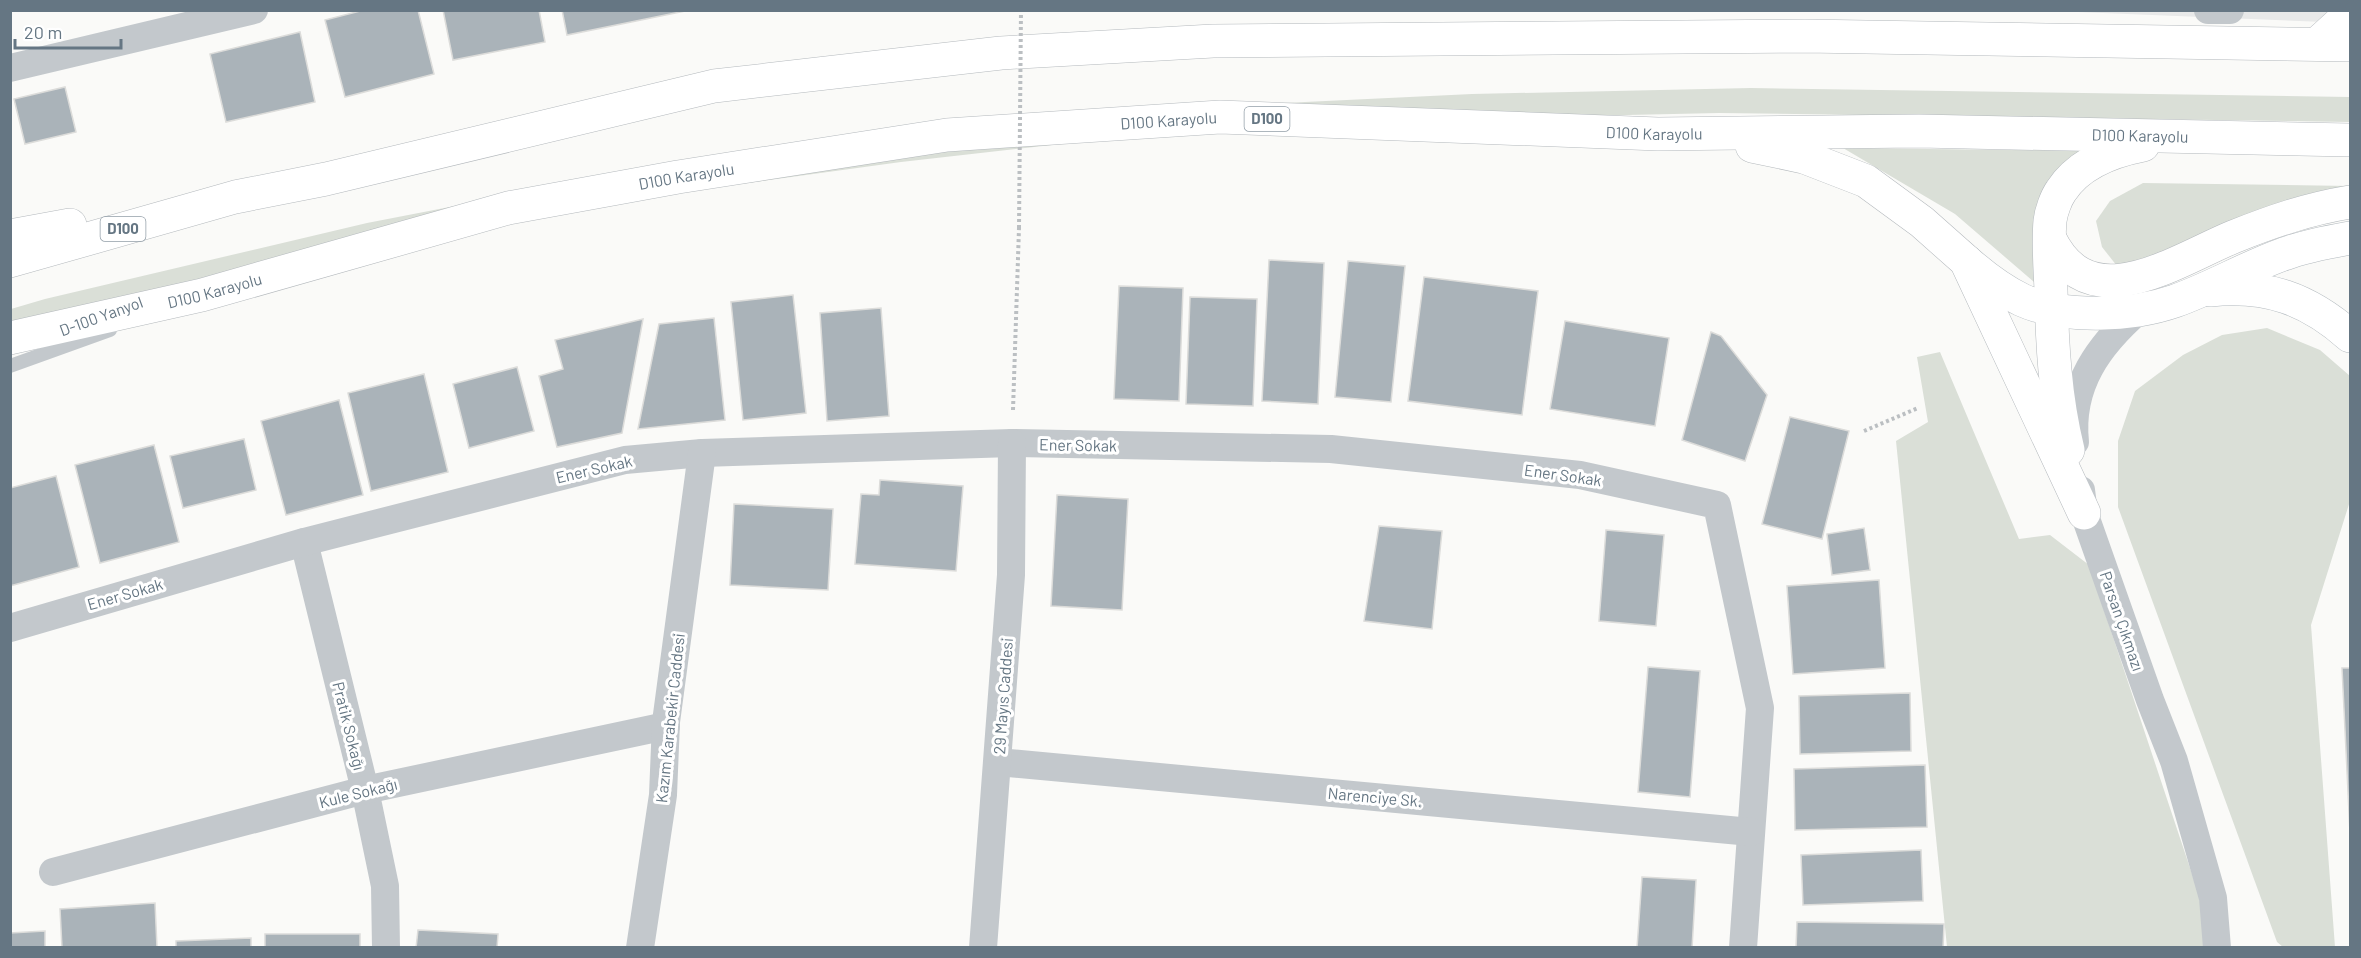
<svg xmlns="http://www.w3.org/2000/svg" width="2361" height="958" font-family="Barlow,sans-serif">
	<rect width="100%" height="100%" fill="#fafaf8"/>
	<polygon fill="#e8e9e9" points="2350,10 2350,23 2053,11"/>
	<g fill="#dadfd7">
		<polygon points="1751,88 2350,97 2350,122 1719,113 1436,119 1274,128 1070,143 901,162 703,189 479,227 11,334 11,309 45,299 367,223 465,204 1284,103 1472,94"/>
		<polygon points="1843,148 2110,151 2068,188 2055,300 1955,214"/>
		<polygon points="2143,183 2350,186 2350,197 2117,266 2102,247 2096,221 2110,201"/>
		<polygon points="2267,328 2320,350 2350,376 2350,501 2311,625 2335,947 2283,947 2277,942 2118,507 2118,441 2135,391 2183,355 2222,335"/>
		<polygon points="1940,352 2019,539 2050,535 2089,565 2199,895 2206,947 1947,947 1896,441 1928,422 1917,357"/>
	</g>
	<g fill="#aab3b9" stroke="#dcdcda" stroke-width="1.5">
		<polygon points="364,10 418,10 434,74 345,97 325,20"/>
		<polygon points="443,10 539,10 545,42 453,60"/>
		<polygon points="562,10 690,10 567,35"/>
		<polygon points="300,32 315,102 226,122 210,54"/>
		<polygon points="65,87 76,132 25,144 14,99"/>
		<polygon points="1269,260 1324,263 1318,404 1262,401"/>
		<polygon points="1348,261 1405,266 1391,402 1335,397"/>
		<polygon points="1424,277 1538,291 1522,415 1408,401"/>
		<polygon points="1119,286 1183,288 1179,401 1114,399"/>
		<polygon points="793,295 806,413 743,420 731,302"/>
		<polygon points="1190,297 1257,299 1253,406 1186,404"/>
		<polygon points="881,308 889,416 827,421 820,313"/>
		<polygon points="714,318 725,420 638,429 659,324"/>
		<polygon points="643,319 622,433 557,447 539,376 563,369 555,340"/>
		<polygon points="1565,321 1669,338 1655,426 1550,409"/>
		<polygon points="1711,332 1721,336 1767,395 1745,461 1682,440"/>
		<polygon points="517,367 534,431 469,448 453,384"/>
		<polygon points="424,374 448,472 371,491 348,393"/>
		<polygon points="339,400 363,495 286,515 261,421"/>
		<polygon points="1790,417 1849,431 1822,539 1762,524"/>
		<polygon points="244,439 256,490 183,508 170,456"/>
		<polygon points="154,445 179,542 100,563 75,465"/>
		<polygon points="56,476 79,567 10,586 10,488"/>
		<polygon points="880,480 963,486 956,571 855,564 861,494 879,495"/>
		<polygon points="1057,495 1128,499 1122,610 1051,606"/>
		<polygon points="734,504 833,509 828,590 730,585"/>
		<polygon points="1379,526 1442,531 1432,629 1364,621"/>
		<polygon points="1864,528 1870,570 1832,575 1827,534"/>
		<polygon points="1606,530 1664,535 1656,626 1599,621"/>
		<polygon points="1879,580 1885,668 1793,674 1787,586"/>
		<polygon points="1648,667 1700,671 1690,797 1638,792"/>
		<polygon points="2342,668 2350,668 2350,833"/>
		<polygon points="1910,693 1911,751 1800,754 1799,696"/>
		<polygon points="1925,765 1927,827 1795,830 1794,769"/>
		<polygon points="1921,850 1923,901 1803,905 1801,855"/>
		<polygon points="1642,877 1696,880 1692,948 1637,948"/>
		<polygon points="155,903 157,948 62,948 60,909"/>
		<polygon points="1797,922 1944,924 1943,948 1796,948"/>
		<polygon points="418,930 498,934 497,948 416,948"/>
		<polygon points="45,931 45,948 10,948 10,933"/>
		<rect x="265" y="934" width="95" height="14"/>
		<polygon points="251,938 251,948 176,948 176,941"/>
	</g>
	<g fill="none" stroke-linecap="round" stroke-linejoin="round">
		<g stroke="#b3babf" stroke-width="34">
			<g id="secondary">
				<path d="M1966,261C1983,276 2001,290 2022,300C2064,319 2132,316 2175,301C2212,288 2247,267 2284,254C2305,246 2328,242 2350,238"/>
				<path d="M2210,290C2267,284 2308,299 2350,336"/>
			</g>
		</g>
		<g stroke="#b4b9bd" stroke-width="34">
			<g id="highway">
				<polyline points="2317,44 2350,14"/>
				<polyline points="1752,146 1804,157 1866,181 1922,222 1966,261 2084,513"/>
				<polyline points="10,236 70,225"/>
				<path d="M2050,239C2090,321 2175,261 2233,237C2273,221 2308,209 2350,202"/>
				<polyline points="10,261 235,197 326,179 714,86 1001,53 1213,41 1805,36 2350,45"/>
				<path id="s1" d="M10,338L202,295L508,208L678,177L947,135L1220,117L1658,134L1919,131L2350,140"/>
				<path d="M2068,450C2055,398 2052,343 2051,290C2050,267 2048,243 2050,221C2051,212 2056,198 2061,191C2079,163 2112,151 2143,145"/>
			</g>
		</g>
		<g stroke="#bbbfc2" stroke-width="4" stroke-dasharray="3 3" stroke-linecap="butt">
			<polyline points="1013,410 1019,228"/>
			<polyline points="1864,431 1918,408"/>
		</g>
		<polyline stroke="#c3c8cc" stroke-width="14" points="10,366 110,330"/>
		<g stroke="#c3c8cc" stroke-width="28">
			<polyline points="2208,10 2230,10"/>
			<polyline points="10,68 254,10"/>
			<path d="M2075,442C2069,385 2099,345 2139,310"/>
			<polyline points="2081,490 2084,513 2150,700 2174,761 2213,898 2217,948"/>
			<polyline points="304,542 365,790 385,886 386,948"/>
			<polyline points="10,628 304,542 625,460 702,453 1012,443 1331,449 1580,475 1717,505 1760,708 1743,948"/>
			<polyline points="998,762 1751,832"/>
			<polyline points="53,872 365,790 666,726"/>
			<polyline points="640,948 663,795 666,722 702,453"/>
			<polyline points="983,948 1011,575 1012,443"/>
		</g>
		<use href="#secondary" stroke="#fff" stroke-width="33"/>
		<use href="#highway" stroke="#fff" stroke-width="33"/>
		<polyline stroke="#bbbfc2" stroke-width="4" stroke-dasharray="3 3" stroke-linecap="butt" points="1019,228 1021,10"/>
	</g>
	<g text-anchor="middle" stroke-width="6" stroke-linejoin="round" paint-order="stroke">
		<g fill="#fff" stroke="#939fa8" stroke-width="1.5">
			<rect x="1244.5" y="107" width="45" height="24" rx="4.5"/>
			<rect x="100.5" y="217" width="45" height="24" rx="4.5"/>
		</g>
		<g font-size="15" font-weight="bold" fill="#657683">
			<text x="1267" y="124">D100</text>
			<text x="123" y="234">D100</text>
		</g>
		<g font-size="16" fill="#657683" stroke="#fff">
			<text dy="6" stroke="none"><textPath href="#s1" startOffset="1182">D100 Karayolu</textPath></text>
			<text dy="6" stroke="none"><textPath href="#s1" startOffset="1668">D100 Karayolu</textPath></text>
			<text dy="6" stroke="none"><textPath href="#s1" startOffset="2154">D100 Karayolu</textPath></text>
			<text dy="6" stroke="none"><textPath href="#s1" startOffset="696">D100 Karayolu</textPath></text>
			<text dy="6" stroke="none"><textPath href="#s1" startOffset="210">D100 Karayolu</textPath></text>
			<text transform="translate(101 316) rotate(-20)" y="6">D-100 Yanyol</text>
			<text transform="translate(1078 445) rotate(1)" y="6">Ener Sokak</text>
			<text transform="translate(594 469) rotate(-13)" y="6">Ener Sokak</text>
			<text transform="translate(1563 475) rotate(8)" y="6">Ener Sokak</text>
			<text transform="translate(125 594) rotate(-16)" y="6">Ener Sokak</text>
			<text transform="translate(2122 621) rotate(71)" y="6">Parsan Çıkmazı</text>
			<text transform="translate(1003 696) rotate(-86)" y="6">29 Mayıs Caddesi</text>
			<text transform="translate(670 718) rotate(-84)" y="6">Kazım Karabekir Caddesi</text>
			<text transform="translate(349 726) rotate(76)" y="6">Pratik Sokağı</text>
			<text transform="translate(358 793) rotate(-14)" y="6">Kule Sokağı</text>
			<text transform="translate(1375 797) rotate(5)" y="6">Narenciye Sk.</text>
		</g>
	</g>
	<rect width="2361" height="958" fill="none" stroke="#657683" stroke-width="24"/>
	<path d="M15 39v9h106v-9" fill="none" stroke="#657683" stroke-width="3"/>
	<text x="24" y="39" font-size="18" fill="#657683" stroke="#ffffff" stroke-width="4.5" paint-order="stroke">20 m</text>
</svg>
